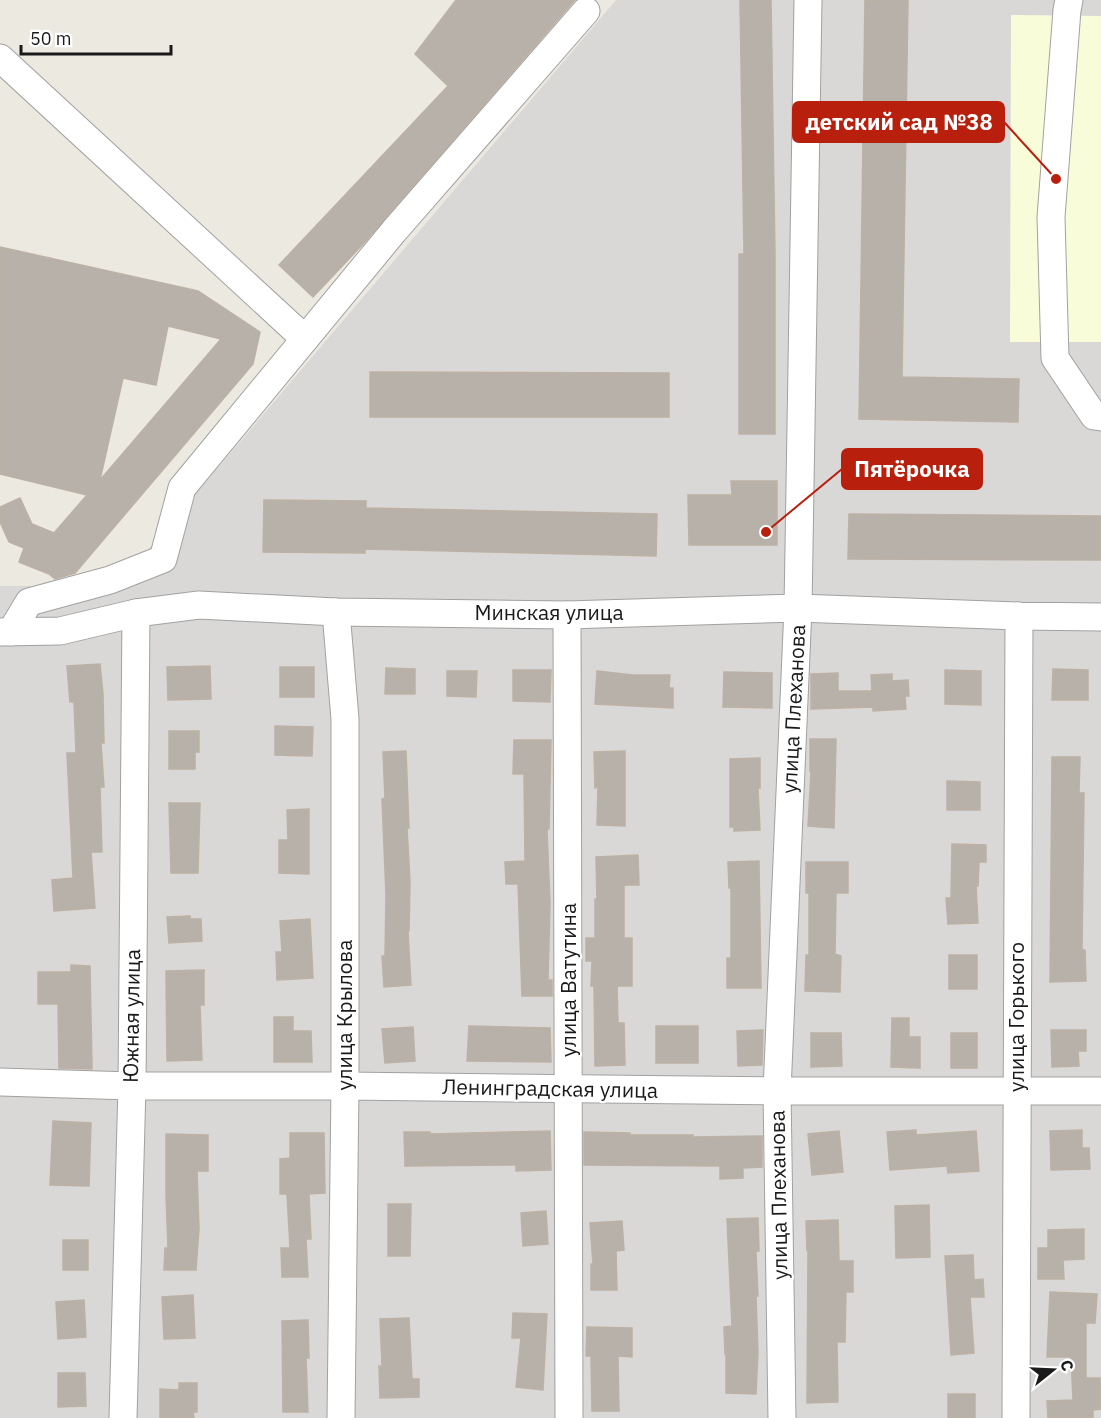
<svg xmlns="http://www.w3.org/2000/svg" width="1101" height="1418" font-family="'IBM Plex Sans',sans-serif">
	<rect width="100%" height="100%" fill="#ece9e0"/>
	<polygon fill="#d9d8d7" points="616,0 1101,0 1101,1418 0,1418 0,586 64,586 113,591"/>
	<polygon fill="#f9fcd9" points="1011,15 1101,16 1101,342 1010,342"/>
	<g fill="#b8b1aa" stroke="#bcb1a4" stroke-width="1.5" fill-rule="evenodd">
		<polygon points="456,0 575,0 364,243 313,297 279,265 448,86 415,54"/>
		<polygon points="740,0 771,0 775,255 775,434 739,434 739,254 744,254"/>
		<polygon points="865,0 908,0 902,377 1019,379 1018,422 859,419"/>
		<path d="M0,247L198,291L260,332L253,364L75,573L55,579L49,574L19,562L24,548L9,542L0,522V507L20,498L32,524L54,533L87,495L0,474ZM168,326L221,339L100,480L123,378L156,385Z"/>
		<polygon points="370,372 669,373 669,417 370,417"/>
		<polygon points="731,481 777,481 777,545 689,545 688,495 732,495"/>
		<polygon points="264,500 366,501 366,508 657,514 656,556 365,549 365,553 263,552"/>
		<polygon points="849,514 1101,516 1101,560 848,559"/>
		<polygon points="100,664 103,694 104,743 101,743 104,787 100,787 102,852 91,852 95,908 54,911 52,880 73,878 67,753 76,753 74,702 70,702 67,666"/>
		<polygon points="210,666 211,699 168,700 167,667"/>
		<rect x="280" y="667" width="34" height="30"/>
		<polygon points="386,668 415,669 415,694 385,694"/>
		<polygon points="1053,669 1088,670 1088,700 1052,700"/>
		<polygon points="513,670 551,670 550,702 513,701"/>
		<polygon points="945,670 981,671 981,705 945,704"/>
		<polygon points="447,671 477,671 476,697 447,696"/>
		<polygon points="597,671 633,675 670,675 669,688 673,688 673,708 595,704"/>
		<polygon points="724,672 772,673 772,708 723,707"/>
		<polygon points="838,673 838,691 872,691 871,675 892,674 892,681 908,680 909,696 905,696 906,709 873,711 873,707 811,709 811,674"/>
		<polygon points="275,726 313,727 312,756 275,755"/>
		<polygon points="169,731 199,731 199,752 195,752 195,769 169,769"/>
		<polygon points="810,739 836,739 834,828 808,826 811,771 810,771"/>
		<polygon points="514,740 551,740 549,829 547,829 550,904 548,980 552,980 552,996 522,996 518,884 506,884 505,862 525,861 524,774 513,774"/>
		<polygon points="406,751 409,828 407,828 410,881 409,931 408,931 411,985 384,987 382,956 385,956 386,895 382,799 385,798 383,752"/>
		<polygon points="625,751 625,826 597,825 598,787 595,788 594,752"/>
		<polygon points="1052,757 1080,757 1079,793 1084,793 1082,950 1085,950 1086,981 1050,982"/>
		<polygon points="760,758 760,788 758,788 760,830 734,831 734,827 730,827 730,759"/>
		<polygon points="947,781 980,782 980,810 947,810"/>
		<polygon points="169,803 200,803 198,873 171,873"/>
		<polygon points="309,809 309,874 279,873 279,840 288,840 287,810"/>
		<polygon points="952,844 986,845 986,862 979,862 978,886 976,886 978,923 948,924 946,898 951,898"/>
		<polygon points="638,855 639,885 624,885 624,938 632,938 632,986 617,986 618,1023 624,1023 625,1065 595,1066 594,986 591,986 592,961 586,961 586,938 595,938 595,899 597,899 596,857"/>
		<polygon points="759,861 761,988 727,988 727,958 731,958 731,888 729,888 728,862"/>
		<polygon points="806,862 848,862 848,893 836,893 835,954 841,956 840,992 805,991 806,955 809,955 809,893 806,893"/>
		<polygon points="190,916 190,919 201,919 202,941 169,943 167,917"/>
		<polygon points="310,919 313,978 277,980 276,952 282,952 280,921"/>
		<rect x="949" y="955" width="28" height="34"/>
		<polygon points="71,965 90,966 92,1069 59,1068 58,1004 38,1004 38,972 71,972"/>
		<polygon points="204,970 204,1005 200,1005 202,1060 167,1061 166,971"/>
		<polygon points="274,1017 293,1017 293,1031 311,1031 312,1062 274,1062"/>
		<polygon points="892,1018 909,1018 909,1037 920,1037 920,1068 891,1067"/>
		<polygon points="469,1026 550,1028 551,1062 467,1061"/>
		<rect x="656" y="1026" width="42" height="37"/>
		<polygon points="413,1027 415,1061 385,1063 382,1029"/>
		<polygon points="763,1030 762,1065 738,1066 737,1031"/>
		<polygon points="1051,1030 1086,1030 1086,1051 1078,1051 1079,1066 1052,1067"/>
		<polygon points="811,1033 841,1033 842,1066 811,1067"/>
		<rect x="951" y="1033" width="26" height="35"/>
		<polygon points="53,1121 91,1123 89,1186 50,1185"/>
		<polygon points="916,1130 916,1135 976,1131 979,1171 948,1173 947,1166 890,1170 887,1132"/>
		<polygon points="1082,1130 1082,1148 1089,1148 1090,1169 1051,1170 1050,1131"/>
		<polygon points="550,1131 551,1170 516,1171 516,1165 405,1166 404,1132 430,1132 430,1134"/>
		<polygon points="839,1131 843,1172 812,1175 808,1134"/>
		<polygon points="584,1132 630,1133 630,1135 693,1135 693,1137 762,1136 762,1167 743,1168 743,1178 720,1179 720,1166 584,1165"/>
		<polygon points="290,1133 324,1133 325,1193 309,1194 311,1239 306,1239 308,1277 282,1277 281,1248 290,1248 287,1194 280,1194 280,1159 290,1158"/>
		<polygon points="166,1134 208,1135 208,1171 197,1171 199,1229 196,1270 164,1270 165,1248 168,1248 166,1195"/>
		<polygon points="388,1204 411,1204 410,1256 388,1256"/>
		<polygon points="929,1205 930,1257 896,1258 895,1206"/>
		<polygon points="546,1211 548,1244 523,1246 521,1213"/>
		<polygon points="758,1218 759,1251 756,1251 758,1296 756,1296 758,1353 756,1394 726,1393 726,1354 725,1354 724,1327 732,1326 727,1219"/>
		<polygon points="838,1220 839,1261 853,1261 853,1292 846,1292 845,1342 837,1342 838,1402 807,1403 808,1249 807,1250 806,1221"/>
		<polygon points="622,1221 624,1250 616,1251 617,1290 591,1290 591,1264 593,1264 590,1223"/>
		<polygon points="1084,1229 1084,1259 1063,1260 1064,1279 1038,1279 1038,1248 1048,1248 1048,1230"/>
		<rect x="63" y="1240" width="25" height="30"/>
		<polygon points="973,1255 974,1280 983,1279 984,1297 970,1297 974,1353 951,1355 945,1256"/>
		<polygon points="1050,1292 1097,1294 1095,1323 1086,1323 1086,1378 1100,1378 1101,1409 1093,1410 1093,1418 1048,1418 1047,1401 1073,1400 1071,1357 1047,1357"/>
		<polygon points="193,1295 195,1338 164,1339 162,1297"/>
		<polygon points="84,1300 86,1337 58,1339 56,1302"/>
		<polygon points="513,1313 547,1314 543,1390 516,1387 521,1338 512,1338"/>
		<polygon points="409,1318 412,1379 419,1379 419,1397 380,1398 379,1366 382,1366 380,1319"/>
		<polygon points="308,1320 309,1358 306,1358 308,1412 283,1412 282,1321"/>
		<polygon points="587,1327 632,1328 632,1357 618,1356 619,1411 592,1411 591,1356 586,1356"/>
		<polygon points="58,1373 85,1373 86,1406 58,1407"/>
		<polygon points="179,1383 197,1383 197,1412 193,1412 194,1418 160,1418 160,1389 179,1390"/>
		<rect x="948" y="1394" width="27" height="24"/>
	</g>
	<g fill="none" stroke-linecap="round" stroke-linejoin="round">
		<g stroke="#a1a1a1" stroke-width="29">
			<g id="minor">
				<polyline points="1069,0 1067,10 1051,217 1055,358 1094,416 1101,417"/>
				<polyline points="0,58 305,339"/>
				<polyline points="336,612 345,719 345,1086 341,1418"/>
				<polyline points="567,615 569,1418"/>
				<polyline points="0,632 60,631 136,613 199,605 336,612 567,615 798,608 1019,616 1101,617"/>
				<polyline points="11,632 29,602 110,580 163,559 182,488 394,231 586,11"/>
				<polyline points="0,1082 132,1086 345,1086 777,1091 1101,1091"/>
				<polyline points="123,1418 132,1086 136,613"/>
				<polyline points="782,1418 777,1091 798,608 808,0"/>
				<polyline points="1016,1418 1019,616"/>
			</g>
		</g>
		<use href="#minor" stroke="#fff" stroke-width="27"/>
	</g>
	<g text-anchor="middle" stroke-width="4.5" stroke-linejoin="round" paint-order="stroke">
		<g font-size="21" fill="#1a1a1a" stroke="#fff">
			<text x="549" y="620">Минская улица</text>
			<text transform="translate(794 709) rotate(-87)" y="7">улица Плеханова</text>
			<text transform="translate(569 980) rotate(-90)" y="7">улица Ватутина</text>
			<text transform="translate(345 1015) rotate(-90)" y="7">улица Крылова</text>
			<text transform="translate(132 1016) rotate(-89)" y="7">Южная улица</text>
			<text transform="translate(1017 1017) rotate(-90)" y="7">улица Горького</text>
			<text transform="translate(550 1089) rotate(1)" y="7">Ленинградская улица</text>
			<text transform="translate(779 1195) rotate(-91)" y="7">улица Плеханова</text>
		</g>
	</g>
	<path fill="none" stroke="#b81f0d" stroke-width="2" d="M1056 179L1004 122M766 532L842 469"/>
	<g fill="#b81f0d" stroke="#fff" stroke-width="2">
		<circle cx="1056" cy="179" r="6"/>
		<circle cx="766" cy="532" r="6"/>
	</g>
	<g fill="#b81f0d" stroke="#b81f0d" stroke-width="2">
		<rect x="793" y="102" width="211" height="40" rx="6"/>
		<rect x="842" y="449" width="140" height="40" rx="6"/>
	</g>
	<g font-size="22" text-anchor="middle" font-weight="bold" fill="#fff">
		<text x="899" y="130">детский сад №38</text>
		<text x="912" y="477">Пятёрочка</text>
	</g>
	<g transform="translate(1053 1370) rotate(72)" stroke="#ffffff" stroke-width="4.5" paint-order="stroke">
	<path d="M0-4.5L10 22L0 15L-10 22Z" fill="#1a1a1a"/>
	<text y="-9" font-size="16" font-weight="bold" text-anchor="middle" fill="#1a1a1a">С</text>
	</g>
	<path d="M21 45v9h150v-9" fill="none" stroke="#1a1a1a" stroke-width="3"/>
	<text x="30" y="45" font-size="18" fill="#1a1a1a" stroke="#ffffff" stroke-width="4.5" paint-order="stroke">50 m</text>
</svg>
